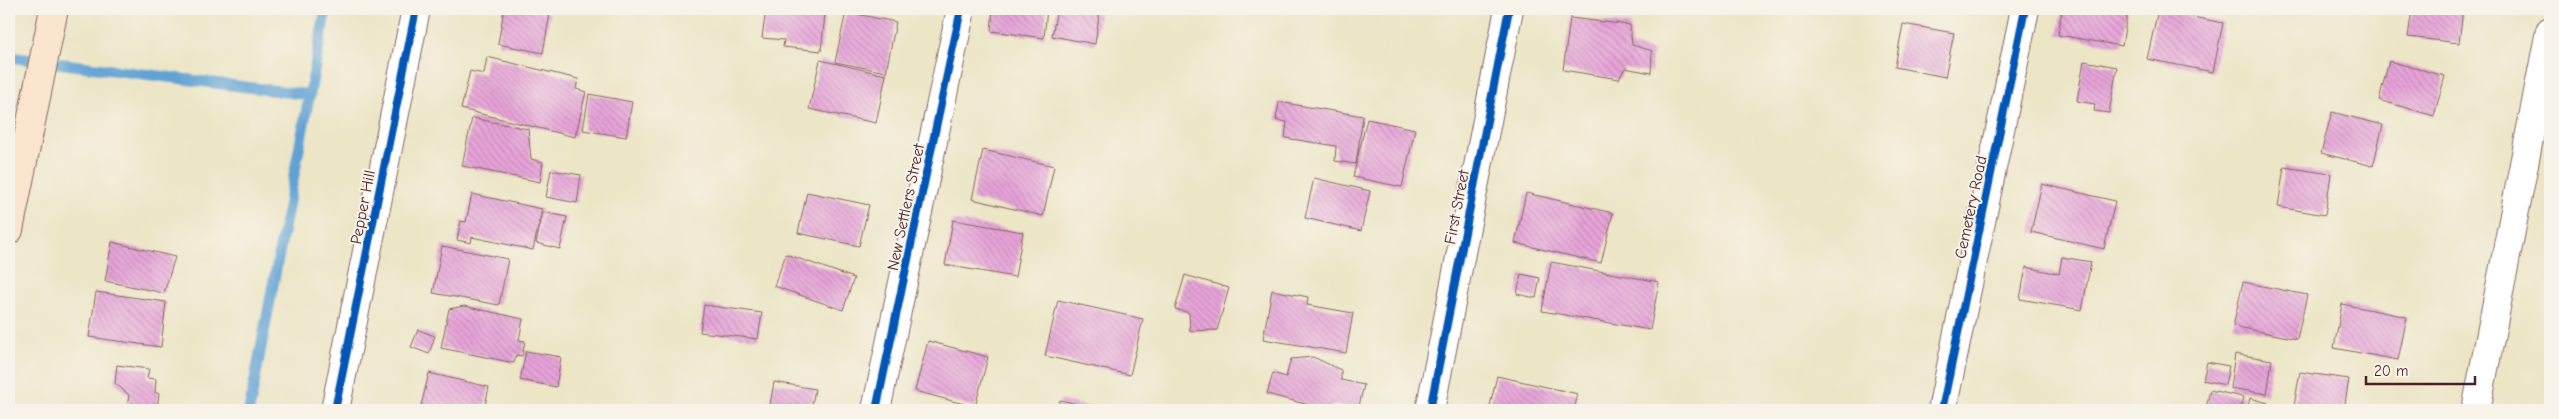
<svg xmlns="http://www.w3.org/2000/svg" width="2559" height="419" font-family="'Comic Neue',sans-serif">
	<defs>
		<pattern id="building-back-hatch" width="6" height="6" patternUnits="userSpaceOnUse" patternTransform="scale(1.25)"><rect width="6" height="6" fill="#e7a4d9"/><path d="M-1 5l2 2M0 0l6 6M5-1l2 2" fill="none" stroke="#bd85b0"/></pattern>
	</defs>
	<rect width="100%" height="100%" fill="#f7f3e8"/>
	<filter id="ink" filterUnits="userSpaceOnUse"><feTurbulence type="fractalNoise" baseFrequency=".02" numOctaves="2"/><feDisplacementMap in="SourceGraphic" scale="10" xChannelSelector="R" yChannelSelector="G"/><feConvolveMatrix kernelMatrix="1 2 1 2 8 2 1 2 1" color-interpolation-filters="sRGB"/></filter>
	<filter id="wash" filterUnits="userSpaceOnUse"><feTurbulence type="fractalNoise" baseFrequency=".0096" numOctaves="4" result="noise"/><feDisplacementMap in="SourceGraphic" scale="20" xChannelSelector="R" yChannelSelector="G"/><feGaussianBlur stdDeviation="1.12" result="paint"/><feColorMatrix in="noise" values="0 0 0 0 0 0 0 0 0 0 0 0 0 0 0 0 0 1.4 0 .05"/><feComposite in="paint" operator="in"/></filter>
	<g filter="url(#wash)">
		<rect width="100%" height="100%" fill="#ece5c6"/>
		<g fill="none" stroke-linecap="round" stroke-linejoin="round">
			<g stroke="#60a2d4" stroke-width="11">
				<polyline points="9,57 310,95"/>
				<polyline points="249,410 326,9"/>
			</g>
		</g>
		<g id="blocks">
			<g fill="url(#building-back-hatch)">
				<polygon points="504,9 525,9 550,13 543,53 498,44"/>
				<polygon points="766,9 825,14 821,51 783,47 784,40 762,38"/>
				<polygon points="993,9 1047,9 1044,38 991,31"/>
				<polygon points="1057,9 1100,9 1095,44 1052,36"/>
				<polygon points="1945,9 1974,9 1973,14"/>
				<polygon points="2062,9 2128,9 2122,46 2058,35"/>
				<polygon points="2412,9 2463,9 2459,43 2408,37"/>
				<polygon points="2158,10 2223,23 2213,72 2147,59"/>
				<polygon points="846,12 896,22 886,72 835,62"/>
				<polygon points="1570,18 1630,25 1632,45 1652,51 1651,73 1625,68 1619,79 1563,70"/>
				<polygon points="1903,24 1954,33 1945,77 1895,67"/>
				<polygon points="487,57 578,79 576,89 586,92 575,137 461,109 470,71 484,74"/>
				<polygon points="820,60 886,75 876,123 809,109"/>
				<polygon points="2084,61 2117,67 2109,113 2094,111 2095,104 2077,101"/>
				<polygon points="2389,61 2445,76 2434,116 2379,100"/>
				<polygon points="589,94 632,102 626,137 583,130"/>
				<polygon points="1279,102 1363,116 1356,164 1335,161 1336,146 1285,138 1287,122 1276,120"/>
				<polygon points="2332,112 2383,125 2373,166 2321,153"/>
				<polygon points="472,118 528,129 531,159 543,162 540,182 462,166"/>
				<polygon points="1367,119 1415,129 1402,187 1353,177"/>
				<polygon points="983,150 1054,166 1043,216 972,199"/>
				<polygon points="2284,167 2331,174 2325,215 2278,207"/>
				<polygon points="551,170 581,175 577,203 546,197"/>
				<polygon points="1314,178 1370,191 1361,231 1305,218"/>
				<polygon points="2042,184 2115,201 2104,249 2031,232"/>
				<polygon points="807,192 869,205 859,246 798,233"/>
				<polygon points="1526,193 1613,213 1601,263 1515,243"/>
				<polygon points="472,194 542,209 533,250 472,237 471,243 457,240 461,221 466,222"/>
				<polygon points="543,212 567,217 560,249 536,243"/>
				<polygon points="953,220 1023,232 1015,277 945,265"/>
				<polygon points="112,242 175,257 164,293 105,281"/>
				<polygon points="442,246 508,259 499,305 433,293"/>
				<polygon points="786,254 854,278 843,310 774,286"/>
				<polygon points="2062,257 2091,262 2082,310 2020,299 2026,267 2059,274"/>
				<polygon points="1551,262 1659,282 1650,330 1542,311"/>
				<polygon points="1521,274 1540,278 1536,298 1517,294"/>
				<polygon points="1185,275 1229,288 1217,330 1190,331 1189,313 1175,309"/>
				<polygon points="2243,282 2307,295 2297,339 2233,326"/>
				<polygon points="1272,290 1308,297 1307,305 1353,313 1346,353 1263,339"/>
				<polygon points="96,292 166,302 161,347 89,337"/>
				<polygon points="1058,300 1143,319 1130,375 1045,356"/>
				<polygon points="2342,304 2407,317 2398,360 2334,348"/>
				<polygon points="704,305 762,313 758,339 700,332"/>
				<polygon points="464,306 523,319 519,340 525,341 522,356 516,355 514,363 441,348 449,309"/>
				<polygon points="418,330 435,336 429,354 411,347"/>
				<polygon points="928,341 988,357 975,407 915,391"/>
				<polygon points="526,351 561,357 556,387 520,380"/>
				<polygon points="2235,354 2272,360 2267,394 2230,388"/>
				<polygon points="1313,357 1341,370 1341,380 1364,385 1358,410 1334,405 1328,410 1267,394 1273,373 1286,377 1291,359"/>
				<polygon points="2207,362 2229,366 2225,385 2203,380"/>
				<polygon points="117,365 149,369 147,378 156,379 155,393 159,393 157,410 127,407 129,395 115,383"/>
				<polygon points="2300,372 2349,379 2344,410 2324,410 2294,406"/>
				<polygon points="429,373 489,387 484,410 420,410"/>
				<polygon points="1497,376 1578,394 1574,410 1489,410"/>
				<polygon points="774,382 815,389 811,410 769,410"/>
				<polygon points="2210,390 2243,397 2240,410 2206,408"/>
				<polygon points="2250,398 2268,403 2266,410 2247,410"/>
				<polygon points="1060,400 1095,408 1095,410 1057,410"/>
			</g>
		</g>
	</g>
	<g filter="url(#ink)">
		<use href="#blocks" fill-opacity="0" stroke="#836461" stroke-width="1"/>
		<g fill="none" stroke-linecap="round" stroke-linejoin="round">
			<g stroke="#836461" stroke-width="30">
				<g id="street">
					<polyline points="335,410 416,9"/>
					<polyline points="876,410 961,9"/>
					<polyline points="1430,410 1509,9"/>
					<polyline points="1942,410 2025,9"/>
					<polyline points="2476,410 2550,31"/>
				</g>
			</g>
			<g stroke="#836461" stroke-width="30">
				<polyline id="secondary" points="9,230 54,9"/>
			</g>
			<use href="#street" stroke="#fff" stroke-width="28"/>
			<use href="#secondary" stroke="#fbe5cf" stroke-width="28"/>
			<g stroke="#f7f3e8" stroke-width="11">
				<g id="cycleway">
					<polyline points="335,410 416,9"/>
					<polyline points="876,410 961,9"/>
					<polyline points="1430,410 1509,9"/>
					<polyline points="1942,410 2025,9"/>
				</g>
			</g>
			<use href="#cycleway" stroke="#0057b8" stroke-width="8"/>
		</g>
	</g>
	<g text-anchor="middle" stroke-width="4" stroke-linejoin="round" paint-order="stroke">
		<g font-size="16" fill="#4a1f2b" stroke="#f7f3e8">
			<text transform="translate(362 207) rotate(-79)" y="6">Pepper Hill</text>
			<text transform="translate(905 207) rotate(-78)" y="6">New Settlers Street</text>
			<text transform="translate(1456 207) rotate(-79)" y="6">First Street</text>
			<text transform="translate(1970 207) rotate(-78)" y="6">Cemetery Road</text>
		</g>
	</g>
	<rect width="2559" height="419" fill="none" stroke="#f7f3e8" stroke-width="30"/>
	<path d="M2366 376v8h109v-8" fill="none" stroke="#4a1f2b" stroke-width="2.5"/>
	<text x="2374" y="376" font-size="15" fill="#4a1f2b" stroke="#f7f3e8" stroke-width="4" paint-order="stroke">20 m</text>
</svg>
